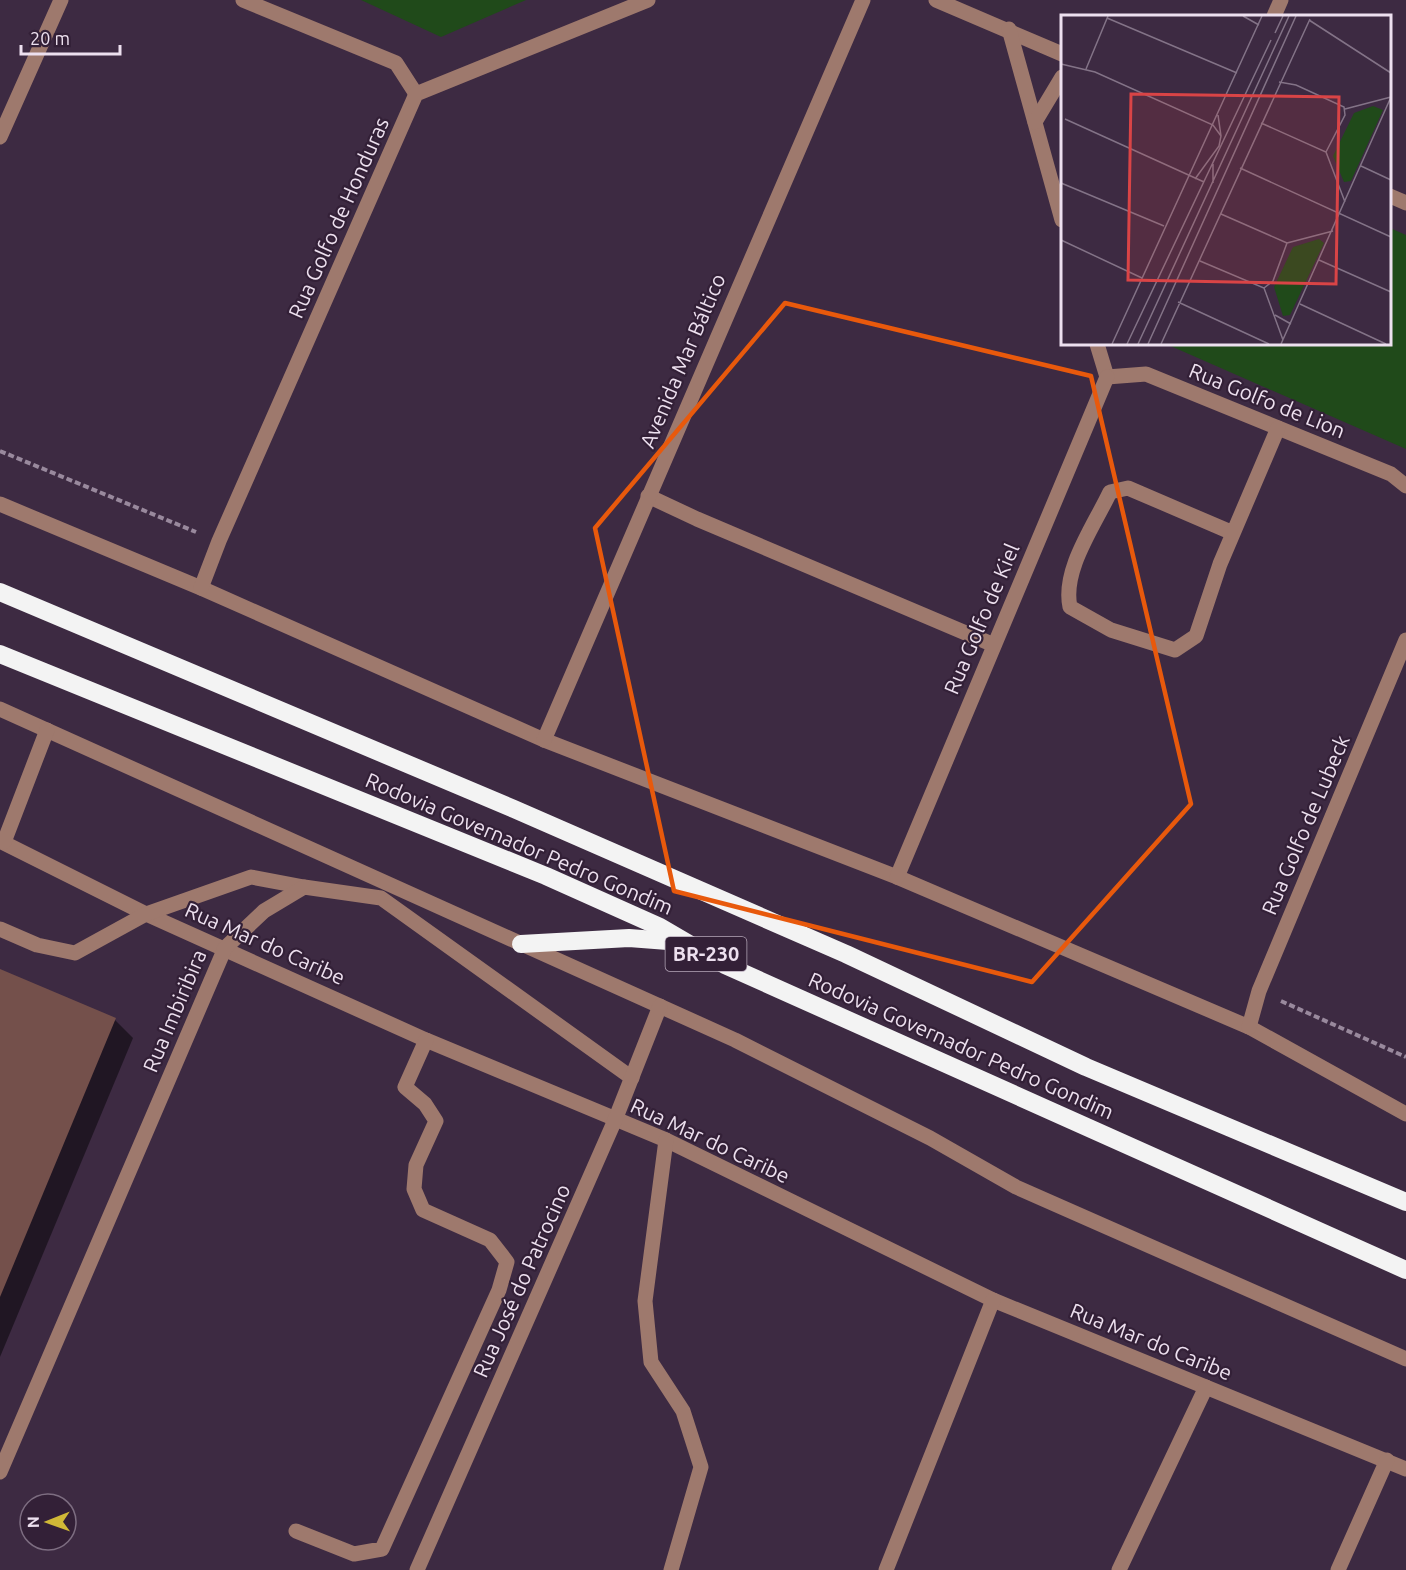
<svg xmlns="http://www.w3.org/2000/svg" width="1406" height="1570" font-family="Ubuntu,sans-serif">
	<rect width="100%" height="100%" fill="#3d2a42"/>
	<g fill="#204a1a">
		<polygon points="361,0 526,0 441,37"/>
		<polygon points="1390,228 1406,235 1406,449 1166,344 1390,344"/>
	</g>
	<polygon fill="#0007" points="0,971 115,1020 133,1038 0,1357"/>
	<polygon fill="#74504b" points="0,969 116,1018 0,1297"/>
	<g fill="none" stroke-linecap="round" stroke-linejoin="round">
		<g stroke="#99899d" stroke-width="4" stroke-dasharray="6 3" stroke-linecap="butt">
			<polyline points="0,451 196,532"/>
			<polyline points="1281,1001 1406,1057"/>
		</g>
		<g stroke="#9e796d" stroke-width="15">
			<polyline points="243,0 396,63 416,94"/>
			<polyline points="936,0 1062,54"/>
			<polyline points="1274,16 1281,0"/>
			<polyline points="1009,29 1062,220"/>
			<polyline points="1035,122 1062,77"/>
			<polyline points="0,137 61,0"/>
			<polyline points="1390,196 1406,203"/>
			<polyline points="1097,344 1107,377"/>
			<polyline points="1107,377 1146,374 1391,474 1406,486"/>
			<polyline points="648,496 697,519 994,645"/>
			<polyline points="0,504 201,588 544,740 897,877 1249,1027 1406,1114"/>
			<path d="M1233,533L1128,488L1110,492C1094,526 1062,570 1070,607L1111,630L1175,650L1196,636L1220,564L1278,428"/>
			<polyline points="201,588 219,541 416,94 648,0"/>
			<polyline points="0,709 735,1040 930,1138 1016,1187 1406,1359"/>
			<polyline points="544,740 863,0"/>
			<polyline points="0,841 146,914 426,1040 666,1140 993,1300 1406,1469"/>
			<polyline points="4,842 47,730"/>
			<polyline points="897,877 1107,377"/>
			<polyline points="0,929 37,945 75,953 146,914 251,877 304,887"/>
			<polyline points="1249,1027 1259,991 1406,640"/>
			<polyline points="666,1140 645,1301 651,1362 683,1411 701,1467 671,1570"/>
			<polyline points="0,1472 225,948 264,911 304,887 381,898 632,1078"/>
			<polyline points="296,1531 354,1554 382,1549 499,1290 507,1262 490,1240 423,1210 414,1189 416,1165 436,1121 425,1104 405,1087 426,1040"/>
			<polyline points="417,1570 615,1120 660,1006"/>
			<polyline points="886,1570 993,1300"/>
			<polyline points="1119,1570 1206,1387"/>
			<polyline points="1338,1570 1387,1460"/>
		</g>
		<g stroke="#f3f3f3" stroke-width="18">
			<polyline points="0,592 514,809 846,954 1086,1067 1406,1202"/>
			<polyline points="0,654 546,876 660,927 725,965 1406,1270"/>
			<polyline points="521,944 629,938 681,942"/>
		</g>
	</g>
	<path fill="none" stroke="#e8590c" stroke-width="4.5" stroke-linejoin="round" d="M785,303L1091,376L1191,804L1032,982L674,891L595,528Z"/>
	<g text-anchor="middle" stroke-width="4.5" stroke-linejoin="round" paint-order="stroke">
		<rect fill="#332037" stroke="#b5a6b8" stroke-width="1.5" x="665.5" y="937" width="81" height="34" rx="4.5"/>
		<g font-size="20" font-weight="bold" fill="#ede0ef">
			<text x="706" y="961">BR-230</text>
		</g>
		<g font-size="21" fill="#ede0ef" stroke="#332037">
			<text transform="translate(339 218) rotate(-66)" y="7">Rua Golfo de Honduras</text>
			<text transform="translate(683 361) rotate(-67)" y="7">Avenida Mar Báltico</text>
			<text transform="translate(1267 401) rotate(22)" y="7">Rua Golfo de Lion</text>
			<text transform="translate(982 619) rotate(-67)" y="7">Rua Golfo de Kiel</text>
			<text transform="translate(1306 825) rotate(-67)" y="7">Rua Golfo de Lubeck</text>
			<text transform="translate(519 844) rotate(23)" y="7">Rodovia Governador Pedro Gondim</text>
			<text transform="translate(265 944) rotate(24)" y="7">Rua Mar do Caribe</text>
			<text transform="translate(175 1011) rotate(-67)" y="7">Rua Imbiribira</text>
			<text transform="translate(961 1046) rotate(24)" y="7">Rodovia Governador Pedro Gondim</text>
			<text transform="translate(710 1141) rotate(25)" y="7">Rua Mar do Caribe</text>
			<text transform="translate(522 1281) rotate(-66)" y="7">Rua José do Patrocino</text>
			<text transform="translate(1151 1342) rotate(22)" y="7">Rua Mar do Caribe</text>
		</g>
	</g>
	<g transform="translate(1061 15)">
		<rect width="330" height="330" fill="#3d2a42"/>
		<path d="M312,91L322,95L290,166L283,167L272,141L293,98ZM258,224L263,228L229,300L222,301L213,272L232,232Z" fill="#204a1a"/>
		<path fill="none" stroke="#837387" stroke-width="1.5" d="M182,1L198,10M46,3L176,58M248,5L330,58M214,18L222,1M0,49L34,57L152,110L160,121L158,131L134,164M25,54L47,1M218,67L235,70L283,92L284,100L265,137M284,94L330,82M157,100L160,121M4,104L143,167M200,108L265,137L284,187M152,149V168M300,151L330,165M179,153L330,222M0,168L103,211M160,199L226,228M0,225L81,263M226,228L272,216M258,245L330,277M139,246L203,273L222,325M203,273L212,266L226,228M117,287L208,329M239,289L325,329M214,300L230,309M51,329L201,1M66,329L210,25M77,329L228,1M87,329L235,1M100,329L249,4M220,329L330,82"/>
		<path fill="#d94446" fill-opacity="0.15" stroke="#d94446" stroke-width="3" d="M70,79L278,82L275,269L67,265Z"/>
		<rect width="330" height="330" fill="none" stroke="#ede0ef" stroke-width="3"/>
	</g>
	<g transform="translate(48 1522) rotate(269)"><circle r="28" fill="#332037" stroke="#7d6d81" stroke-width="1.5"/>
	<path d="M0-4.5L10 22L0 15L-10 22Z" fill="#d0b837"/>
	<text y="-9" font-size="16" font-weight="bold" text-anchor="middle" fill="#ede0ef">N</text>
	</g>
	<path d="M21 45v9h99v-9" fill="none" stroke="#ede0ef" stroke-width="3"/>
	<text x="30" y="45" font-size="18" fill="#ede0ef" stroke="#332037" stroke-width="4.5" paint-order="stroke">20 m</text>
</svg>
